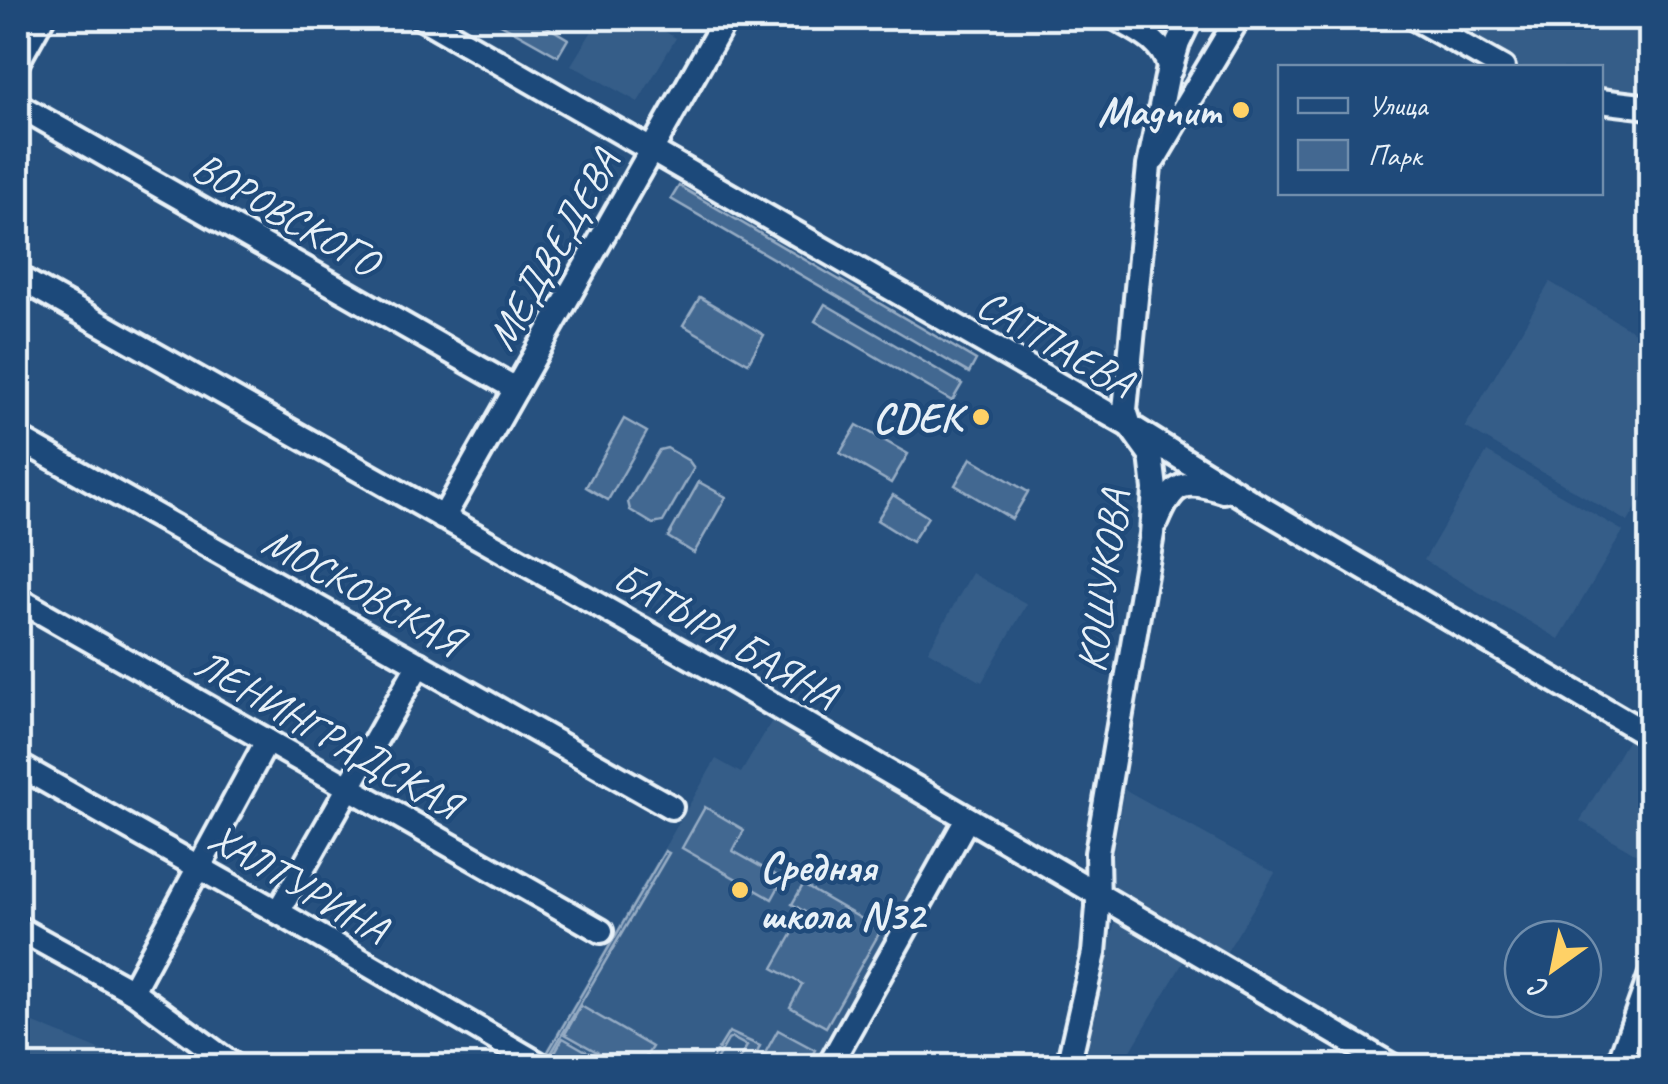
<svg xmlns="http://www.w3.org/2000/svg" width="1668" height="1084" font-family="Caveat,sans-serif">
	<rect width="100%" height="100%" fill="#27517f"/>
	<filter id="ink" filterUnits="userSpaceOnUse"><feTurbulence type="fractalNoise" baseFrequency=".01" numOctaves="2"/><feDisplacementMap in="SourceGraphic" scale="20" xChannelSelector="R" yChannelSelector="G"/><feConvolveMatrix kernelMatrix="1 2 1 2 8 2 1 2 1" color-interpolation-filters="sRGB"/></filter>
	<g filter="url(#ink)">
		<g fill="#355d88">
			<polygon points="600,18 642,18 676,38 638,102 571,65"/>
			<polygon points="1430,18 1650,18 1650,100 1601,93 1600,68 1519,67"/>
			<polygon points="1550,282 1650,341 1650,484 1628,522 1465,427"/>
			<polygon points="1487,452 1623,531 1559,639 1424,560"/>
			<polygon points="972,573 1027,604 982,682 928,651"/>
			<polygon points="773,719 950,822 815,1066 556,1066 542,1058 716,759 741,773"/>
			<polygon points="1630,736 1650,748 1650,862 1580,821"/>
			<polygon points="1124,789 1275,873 1226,953 1108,885"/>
			<polygon points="1115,921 1185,959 1122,1066 1079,1066"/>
			<polygon points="18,1022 34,1023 138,1066 18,1066"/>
		</g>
		<g fill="#436891" stroke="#96acc4" stroke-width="2.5">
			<polygon points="490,18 533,18 568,39 558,56"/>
			<polygon points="679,186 976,360 969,373 671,199"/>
			<polygon points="700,297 764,335 748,363 683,325"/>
			<polygon points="825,304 962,384 952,401 815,321"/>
			<polygon points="624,419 647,432 608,500 586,487"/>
			<polygon points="857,425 908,454 891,483 840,453"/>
			<polygon points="667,448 689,461 694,468 663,522 653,524 630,510 628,502 659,450"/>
			<polygon points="971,458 1028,492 1012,519 955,485"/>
			<polygon points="699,482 726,497 694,553 668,537"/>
			<polygon points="893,495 928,517 912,542 877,520"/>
			<polygon points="705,807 744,830 733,851 783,879 772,899 682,848"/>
			<polygon points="665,851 669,853 549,1057 546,1055"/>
			<polygon points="803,885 881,930 826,1027 790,1007 802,984 773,968 805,912 792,904"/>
			<polygon points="581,1006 652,1047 640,1066 622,1066 565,1034"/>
			<polygon points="778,1030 815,1050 806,1066 784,1066 764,1055"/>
			<polygon points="729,1032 760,1046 757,1053 780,1066 735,1066 747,1046 732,1038 728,1040 713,1066 708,1066"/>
			<polygon points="563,1038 612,1066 565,1066 551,1059"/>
		</g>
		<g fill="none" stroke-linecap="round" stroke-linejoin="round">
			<g stroke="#e8f1f8" stroke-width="30">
				<g id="minor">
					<polyline points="422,18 1130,426 1258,506 1650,736"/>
					<polyline points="1414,18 1503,68"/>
					<polyline points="18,61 42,18"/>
					<polyline points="1170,70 1178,43 1190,18"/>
					<polyline points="1600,101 1650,107"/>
					<polyline points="18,105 516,389"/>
					<polyline points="1154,159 1238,18"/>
					<polyline points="18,277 712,669 1392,1066"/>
					<polyline points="18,438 671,807"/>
					<polyline points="443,518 726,18"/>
					<path d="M1157,521C1173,483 1183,478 1223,491"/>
					<polyline points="18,599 601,931"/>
					<polyline points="18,765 278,912 542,1066"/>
					<polyline points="278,912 419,664"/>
					<polyline points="18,928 132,991 234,1066"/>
					<polyline points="132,991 267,741"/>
					<polyline points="829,1066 967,819"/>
					<path d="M1068,1066L1094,953L1098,907L1097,853L1152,534L1155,489L1151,455L1130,426L1125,410L1149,166L1169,67C1163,41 1137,30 1116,18"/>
					<polyline points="1618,1066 1650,977"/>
				</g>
			</g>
			<use href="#minor" stroke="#1f4a7a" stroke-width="22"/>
		</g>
	</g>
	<g fill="#ffd166" stroke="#1f4a7a" stroke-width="4">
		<circle cx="1241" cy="110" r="10"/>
		<circle cx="981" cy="417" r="10"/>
		<circle cx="740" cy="890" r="10"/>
	</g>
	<g text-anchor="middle" stroke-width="9" stroke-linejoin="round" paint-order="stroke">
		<g font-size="42" font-weight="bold" fill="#e8f1f8" stroke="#1f4a7a" text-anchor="end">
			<text x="1221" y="125">Magnum</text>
			<text x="961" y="432">CDEK</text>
			<text x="760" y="881" text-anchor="start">Средняя<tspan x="760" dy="48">школа N32</tspan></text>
		</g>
		<g font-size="42" fill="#e8f1f8" stroke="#1f4a7a">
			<text transform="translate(286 213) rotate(30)" y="15">ВОРОВСКОГО</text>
			<text transform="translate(552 249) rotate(-60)" y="15">МЕДВЕДЕВА</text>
			<text transform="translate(1056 342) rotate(30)" y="15">САТПАЕВА</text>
			<text transform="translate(1102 581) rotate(-82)" y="15">КОШУКОВА</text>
			<text transform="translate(363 590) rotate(29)" y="15">МОСКОВСКАЯ</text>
			<text transform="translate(726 635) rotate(30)" y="15">БАТЫРА БАЯНА</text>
			<text transform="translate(328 733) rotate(30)" y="15">ЛЕНИНГРАДСКАЯ</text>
			<text transform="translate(299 882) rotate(30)" y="15">ХАЛТУРИНА</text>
		</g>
	</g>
	<rect width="1668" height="1084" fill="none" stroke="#1f4a7a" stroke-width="60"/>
	<rect x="30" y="30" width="1608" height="1024" fill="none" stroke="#e8f1f8" stroke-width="4" filter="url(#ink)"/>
	<rect x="1278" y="65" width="325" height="130" fill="#1f4a7a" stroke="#6f8dac" stroke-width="2.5"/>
	<rect x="1298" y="98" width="50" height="15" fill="#1f4a7a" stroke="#6f8dac" stroke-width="2.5"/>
	<text x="1368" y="115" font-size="30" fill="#e8f1f8">Улица</text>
	<rect x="1298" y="140" width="50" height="30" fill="#436891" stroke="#6f8dac" stroke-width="2.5"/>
	<text x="1368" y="165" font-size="30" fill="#e8f1f8">Парк</text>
	<g transform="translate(1553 969) rotate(213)"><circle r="48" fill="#1f4a7a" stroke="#6f8dac" stroke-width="2.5"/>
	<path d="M0-8L18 38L0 25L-18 38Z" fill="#ffd166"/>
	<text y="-15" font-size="28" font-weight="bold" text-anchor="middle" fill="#e8f1f8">С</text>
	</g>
</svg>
